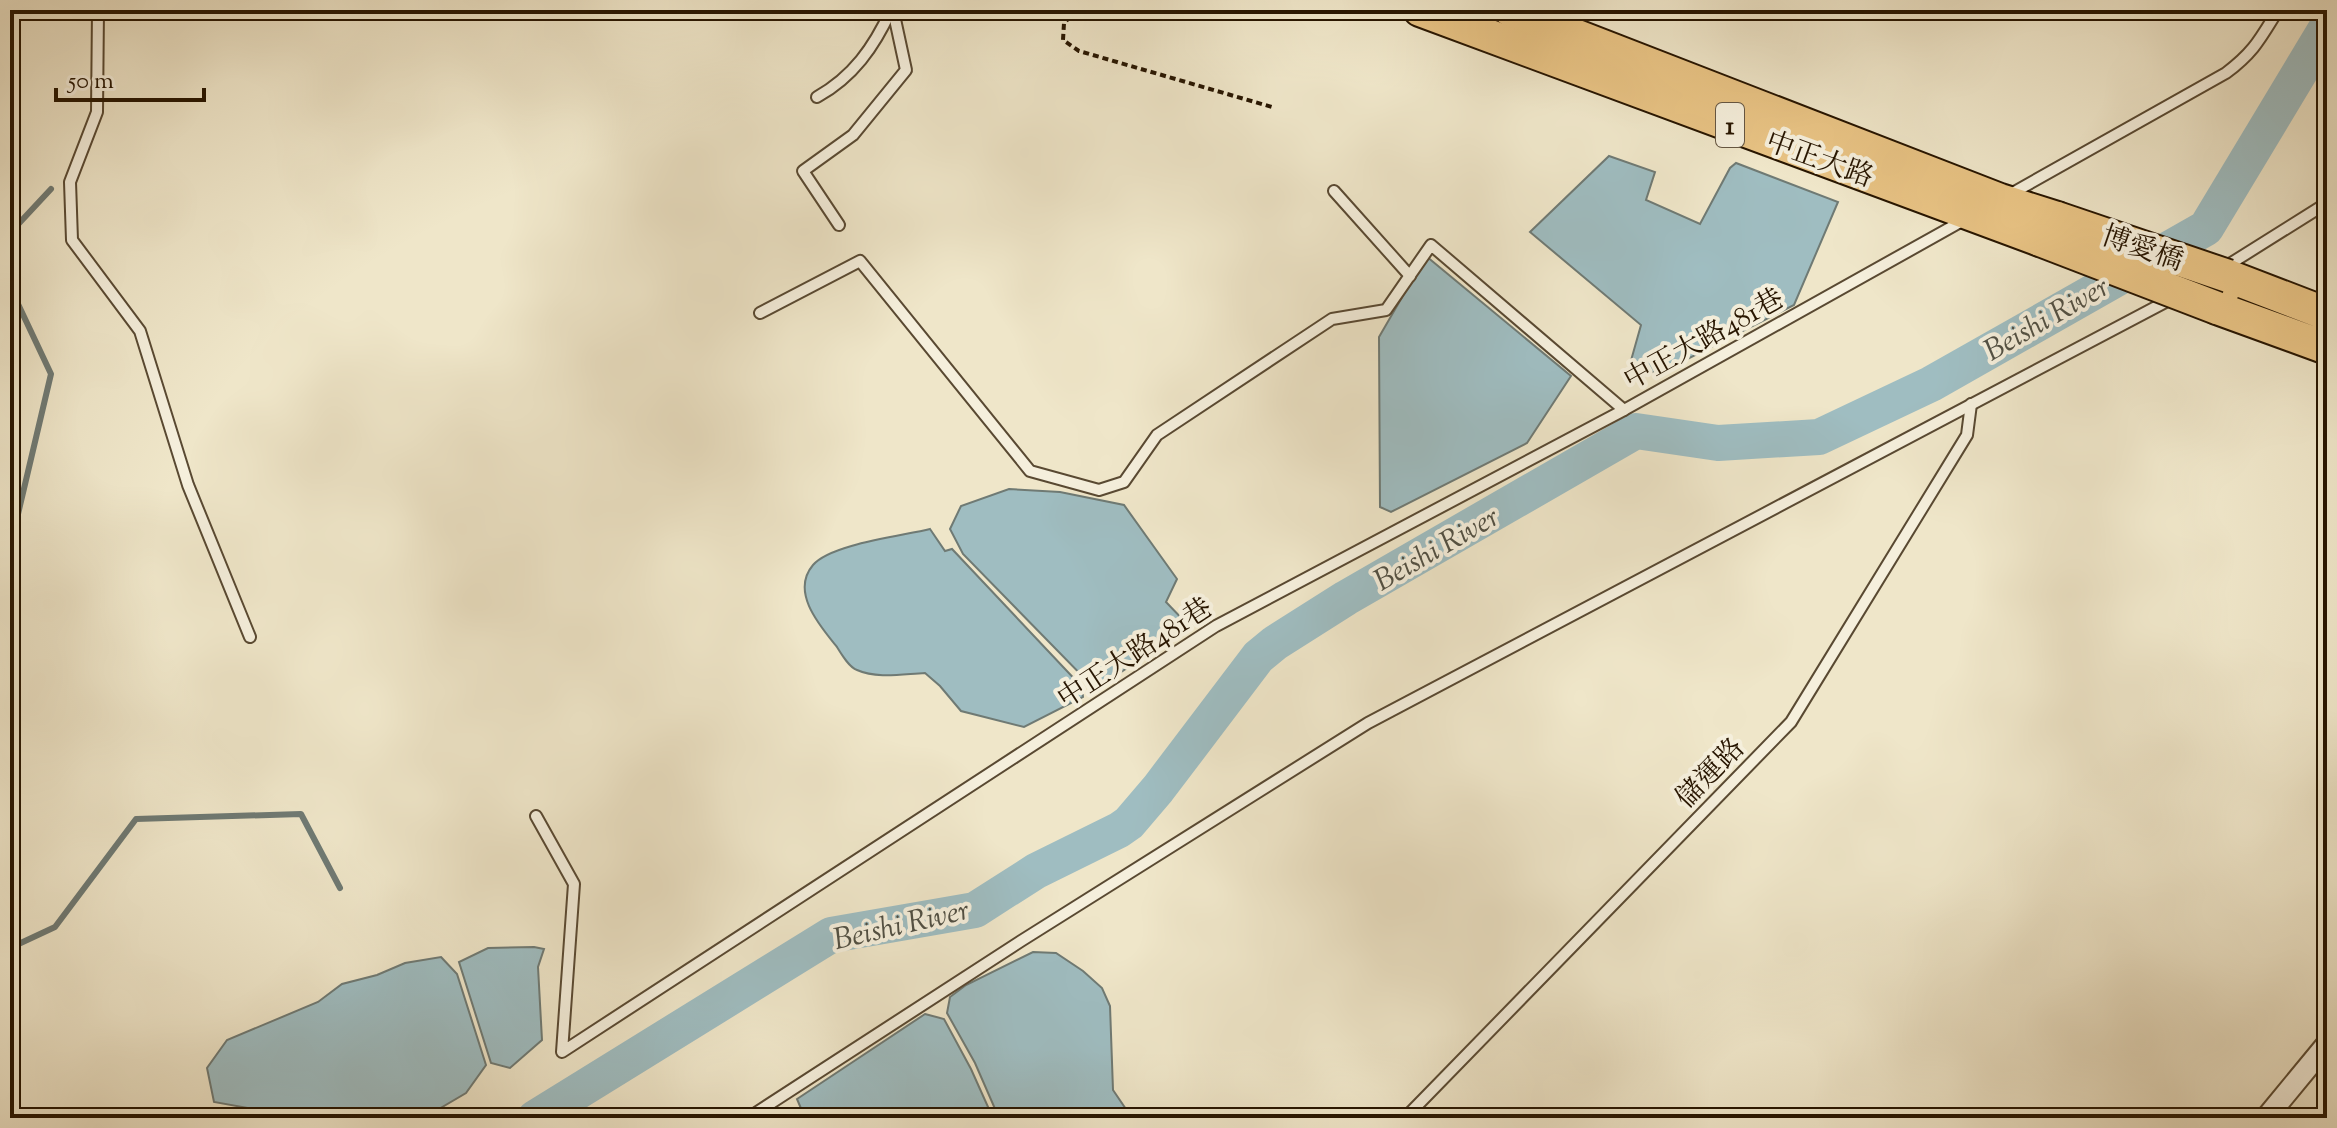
<svg xmlns="http://www.w3.org/2000/svg" width="2337" height="1128" font-family="'Sorts Mill Goudy','Noto Serif TC',serif">
	<rect width="100%" height="100%" fill="#efe6c9"/>
	<filter id="stains"><feTurbulence type="fractalNoise" baseFrequency=".0025" numOctaves="4"/><feColorMatrix values="0 0 0 0 .2 0 0 0 0 .09 0 0 0 0 .02 0 0 0 .5 -.17"/></filter>
	<radialGradient id="worn" r=".72"><stop offset=".6" stop-color="#630" stop-opacity="0"/><stop offset="1" stop-color="#630" stop-opacity=".3"/></radialGradient>
	<g fill="#9fbdc1" stroke="#6f7a74" stroke-width="2">
		<polygon points="1609,156 1655,172 1646,200 1700,224 1730,168 1736,163 1838,202 1794,305 1658,374 1630,364 1641,325 1530,232"/>
		<polygon points="1426,256 1571,376 1527,443 1391,512 1380,507 1379,337"/>
		<polygon points="1009,489 1060,492 1124,505 1177,579 1166,602 1190,627 1095,689 963,554 950,529 961,506"/>
		<path d="M930,529L945,551L952,549L1082,687L1083,697L1024,727L961,711L940,686L925,673C903,674 877,679 857,670C849,667 842,655 837,647C820,626 790,592 813,565C831,544 902,536 930,529Z"/>
		<polygon points="534,947 544,949 538,967 542,1040 510,1068 491,1063 459,962 488,948"/>
		<polygon points="1033,952 1056,953 1083,971 1102,988 1110,1006 1113,1090 1132,1118 999,1118 975,1063 947,1013 950,997 966,985"/>
		<polygon points="441,957 457,974 486,1065 466,1093 432,1113 368,1117 286,1115 214,1102 207,1068 227,1040 318,1002 342,984 377,975 405,963"/>
		<polygon points="925,1014 944,1019 971,1069 993,1118 805,1118 797,1099"/>
	</g>
	<g fill="none" stroke-linecap="round" stroke-linejoin="round">
		<g stroke="#6f7a74" stroke-width="6">
			<polyline points="10,233 51,189"/>
			<polyline points="10,287 51,374 10,548"/>
			<polyline points="10,948 55,927 136,819 301,814 340,888"/>
			<polyline points="10,1025 11,1025"/>
		</g>
		<polyline stroke="#9fbdc1" stroke-width="36" points="535,1118 831,935 975,910 1036,871 1119,830 1129,823 1158,789 1258,657 1275,643 1346,598 1636,431 1718,443 1819,437 1931,384 2206,228 2327,27"/>
		<g stroke="#594932" stroke-width="14">
			<g id="lane">
				<polyline points="98,10 97,112 70,182 72,240 140,331 188,485 250,637"/>
				<path d="M817,97C853,77 874,47 891,10"/>
				<polyline points="1334,191 1410,276"/>
				<path d="M2009,195L2226,73C2254,52 2260,39 2278,10"/>
				<polyline points="839,225 803,171 853,135 906,70 893,10"/>
				<polyline points="2225,267 2327,203"/>
				<polyline points="760,313 860,261 1030,471 1099,490 1124,482 1157,435 1332,319 1386,310 1431,245 1624,410"/>
				<polyline points="536,816 574,884 562,1052 1216,626 1624,410 1964,220"/>
				<polyline points="748,1118 1021,941 1368,723 2173,298"/>
				<polyline points="1405,1118 1791,722 1967,435 1971,404"/>
			</g>
		</g>
		<g stroke="#594932" stroke-width="24">
			<polyline id="street" points="2266,1118 2327,1044"/>
		</g>
		<g stroke="#271500" stroke-width="36">
			<g id="primary">
				<polyline points="1420,10 2040,240"/>
				<polyline points="1510,10 2000,200 2057,218"/>
				<polyline points="2327,314 2228,276 2217,308 2327,348"/>
			</g>
		</g>
		<polyline stroke="#271500" stroke-width="4" stroke-dasharray="6 4" stroke-linecap="butt" points="1078,10 1064,23 1063,40 1079,51 1272,107"/>
		<use href="#lane" stroke="#f5efdc" stroke-width="10"/>
		<use href="#street" stroke="#f5efdc" stroke-width="20"/>
		<use href="#primary" stroke="#e8c384" stroke-width="32"/>
		<g stroke="#271500" stroke-width="36" stroke-linecap="butt">
			<g id="primary-bridge">
				<polyline points="2057,218 2228,276"/>
				<polyline points="2040,240 2217,308"/>
			</g>
		</g>
		<use href="#primary-bridge" stroke="#e8c384" stroke-width="32"/>
	</g>
	<g text-anchor="middle" stroke-width="8" stroke-linejoin="round" paint-order="stroke">
		<rect fill="#f5efdc" stroke="#655642" stroke-width="2" x="1716" y="103" width="28" height="44" rx="6"/>
		<g font-size="26" font-weight="bold" fill="#271500">
			<text x="1730" y="134">1</text>
		</g>
		<g font-size="28" fill="#271500" stroke="#f5efdc">
			<text transform="translate(1820 158) rotate(20)" y="10">中正大路</text>
			<text transform="translate(2143 247) rotate(19)" y="10">博愛橋</text>
			<text transform="translate(1703 338) rotate(-29)" y="10">中正大路481巷</text>
			<text transform="translate(1134 652) rotate(-33)" y="10">中正大路481巷</text>
			<text transform="translate(1709 772) rotate(-46)" y="10">儲運路</text>
		</g>
		<g font-size="30" font-style="italic" fill="#515044" stroke="#f5efdc">
			<text transform="translate(2046 318) rotate(-30)" y="10">Beishi River</text>
			<text transform="translate(1436 548) rotate(-30)" y="10">Beishi River</text>
			<text transform="translate(901 924) rotate(-13)" y="10">Beishi River</text>
		</g>
	</g>
	<rect width="2337" height="1128" fill="none" stroke="#efe6c9" stroke-width="40"/>
	<rect x="12" y="12" width="2313" height="1104" fill="none" stroke="#271500" stroke-width="4"/>
	<rect x="20" y="20" width="2297" height="1088" fill="none" stroke="#271500" stroke-width="2"/>
	<path d="M56 88v12h148v-12" fill="none" stroke="#271500" stroke-width="4"/>
	<text x="68" y="88" font-size="24" fill="#271500" stroke="#f5efdc" stroke-width="6" paint-order="stroke">50 m</text>
	<rect width="100%" height="100%" filter="url(#stains)"/>
	<rect width="100%" height="100%" fill="url(#worn)"/>
</svg>
